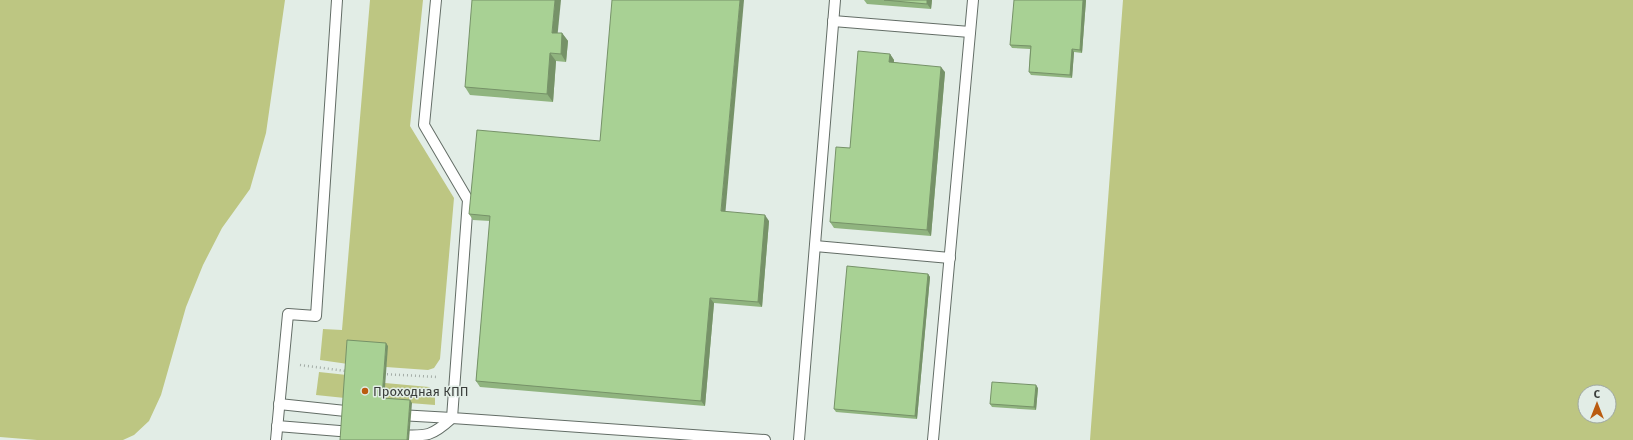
<svg xmlns="http://www.w3.org/2000/svg" width="1633" height="440" font-family="'Fira Sans',sans-serif">
	<rect width="100%" height="100%" fill="#e2ede6"/>
	<g fill="#bdc682" fill-rule="evenodd">
		<polygon points="0,0 285,0 266,133 250,189 222,228 203,265 186,307 161,395 149,421 134,435 123,440 37,440 0,437"/>
		<polygon points="370,0 423,0 410,126 454,198 440,359 434,368 428,370 386,367 387,346 348,364 320,360 323,329 342,330"/>
		<path d="M1123,0H1633V440H1090ZM1585,392H1609V416H1585Z"/>
		<polygon points="319,372 347,375 345,398 316,395"/>
		<path d="M385,383L429,387C436,393 435,397 435,405L384,401Z"/>
	</g>
	<g fill="none" stroke-linecap="round" stroke-linejoin="round">
		<g stroke="#636d66" stroke-width="12">
			<g id="lane">
				<polyline points="436,0 424,125 468,200 452,418 765,440"/>
				<polyline points="833,21 970,32"/>
				<polyline points="815,246 950,258"/>
				<polyline points="279,404 355,412"/>
				<polyline points="399,415 452,418"/>
				<polyline points="277,426 352,432"/>
				<path d="M396,435C426,436 430,438 452,418"/>
				<polyline points="276,440 288,314 316,316 337,0"/>
				<polyline points="799,440 835,0"/>
				<polyline points="933,440 973,0"/>
			</g>
		</g>
		<g stroke="#a4ada7" stroke-width="2.5" stroke-dasharray="1 3" stroke-linecap="butt">
			<polyline points="300,365 346,371"/>
			<polyline points="383,374 438,377"/>
		</g>
		<use href="#lane" stroke="#fff" stroke-width="10"/>
	</g>
	<g fill="#90b47f">
		<polygon points="864,0 932,0 931,9 867,4"/>
		<polygon points="1086,0 1082,53 1074,52 1072,78 1031,75 1029,72 1030,49 1012,48 1010,45"/>
		<polygon points="558,33 562,33 568,41 566,62 556,61 553,102 470,95 465,87"/>
		<polygon points="890,54 894,60 894,62 945,72 931,236 834,228 830,222 850,148"/>
		<polygon points="726,212 769,221 762,307 714,303 705,406 480,387 476,381 490,221 473,220 469,214"/>
		<polygon points="928,274 930,277 917,419 836,412 834,409"/>
		<polygon points="1038,388 1036,410 992,407 990,404"/>
	</g>
	<g fill="#769268">
		<polygon points="555,0 561,0 557,40 552,33"/>
		<polygon points="740,0 744,0 725,217 721,211"/>
		<polygon points="927,0 932,0 931,9 927,4"/>
		<polygon points="1083,0 1086,0 1082,53 1080,50"/>
		<polygon points="562,33 568,41 566,62 561,54"/>
		<polygon points="1072,49 1074,52 1072,78 1070,75"/>
		<polygon points="550,53 556,61 553,102 547,94"/>
		<polygon points="890,54 894,60 893,68 889,62"/>
		<polygon points="941,67 945,72 931,236 927,230"/>
		<polygon points="765,215 769,221 762,307 758,302"/>
		<polygon points="928,274 930,277 917,419 915,416"/>
		<polygon points="710,298 714,303 705,406 701,401"/>
		<polygon points="386,343 388,346 384,401 382,398"/>
		<polygon points="1036,385 1038,388 1036,410 1034,407"/>
		<polygon points="410,400 412,403 409,440 407,440"/>
	</g>
	<g fill="#a8d194" stroke="#769268">
		<polygon points="472,0 555,0 552,33 562,33 561,54 550,53 547,94 465,87"/>
		<polygon points="612,0 740,0 721,211 765,215 758,302 710,298 701,401 476,381 490,216 469,214 477,130 600,141"/>
		<polygon points="884,0 927,0 927,4"/>
		<polygon points="1014,0 1083,0 1080,50 1072,49 1070,75 1029,72 1031,46 1010,45"/>
		<polygon points="858,51 890,54 889,62 941,67 927,230 830,222 836,147 850,148"/>
		<polygon points="847,266 928,274 915,416 834,409"/>
		<polygon points="347,340 386,343 382,398 410,400 407,440 340,440"/>
		<polygon points="992,382 1036,385 1034,407 990,404"/>
	</g>
	<circle fill="#ba5c10" stroke="#e2ede6" stroke-width="1.5" cx="365" cy="391" r="4"/>
	<g text-anchor="middle" stroke-width="3" stroke-linejoin="round" paint-order="stroke">
		<g font-size="13" fill="#3a3e3b" stroke="#e2ede6" text-anchor="start">
			<text x="373" y="396">Проходная КПП</text>
		</g>
	</g>
	<g transform="translate(1597 404)"><circle r="19" fill="#e2ede6" stroke="#9fa7a2"/>
	<path d="M0-3L7 15L0 10L-7 15Z" fill="#ba5c10"/>
	<text y="-6" font-size="11" font-weight="bold" text-anchor="middle" fill="#3a3e3b">С</text>
	</g>
</svg>
